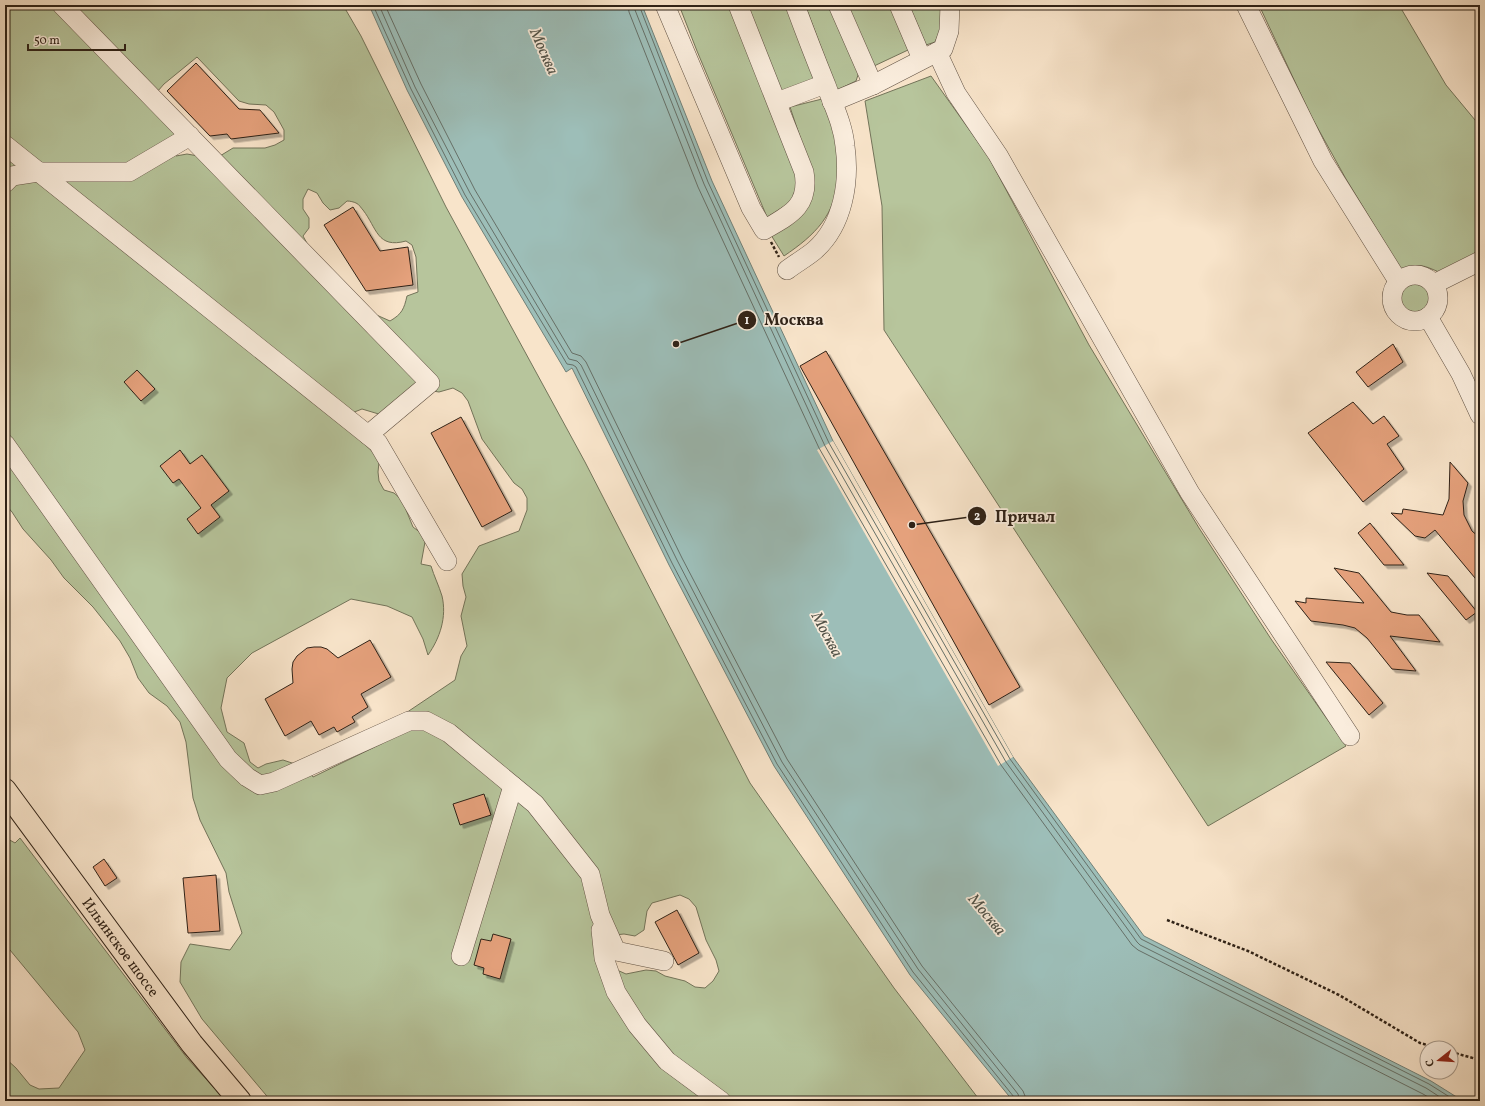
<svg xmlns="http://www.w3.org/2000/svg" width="1485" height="1106" font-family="Vollkorn,serif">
	<defs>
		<filter id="shadow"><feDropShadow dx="3.5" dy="3.5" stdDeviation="0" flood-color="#0004"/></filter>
	</defs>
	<rect width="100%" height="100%" fill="#f8e4ca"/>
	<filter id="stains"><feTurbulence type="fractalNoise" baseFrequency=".005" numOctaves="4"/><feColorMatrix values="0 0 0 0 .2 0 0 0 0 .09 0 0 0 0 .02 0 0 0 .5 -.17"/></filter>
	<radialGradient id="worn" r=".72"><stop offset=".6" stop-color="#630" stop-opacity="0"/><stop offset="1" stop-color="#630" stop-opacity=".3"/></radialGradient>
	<g fill="#b7c59c" stroke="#73745a" fill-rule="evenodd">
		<path d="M5,5H343L361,36L446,207L585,462L750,783L894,988L978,1098V1101H271L202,1019L180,982L181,962L190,944L230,950L242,933L229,892L226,873L200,820L193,798L186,742L180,722L167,706L149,693L138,678L130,658L120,641L93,607L64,578L51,560L23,529L12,512L5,504ZM197,57L239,101L249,104L266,105L274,112L284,130V140L275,145L265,148H233L215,159L187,154L176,156L174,147L179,138L157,92L164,84ZM308,189L317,193L323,203L330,210L339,208L347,201C350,201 354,202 356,203C359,204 361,208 363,210C377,228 377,249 406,241L412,245L416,257L418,292L407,296C404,309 402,314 390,321L372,313L308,245L303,236L309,228V218L303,209V199ZM453,388L462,393L468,401L482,439L514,483L522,489L527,498V510L519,531L479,546L462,574L463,586L466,597L461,616L467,646L461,656L455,680L388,725L383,743L313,777L307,768L283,760L266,764L258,768L250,762L244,743L227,732L221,708L227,678L252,653L351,599L387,606L412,617L423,639L428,655C440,638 447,617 442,596C439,586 434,576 431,566L421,564L425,542L421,533L413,527L402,500L394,493L384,490L379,481L378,472L379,462L375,454L360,440L352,413L362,409L382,415L420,389L439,392ZM680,895L689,899L696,907L706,940L716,960L719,971L713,981L705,988L695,987L685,981L665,976L656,971L646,970L626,974L617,970L607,942L614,935L624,934L635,936L644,930L647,911L652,903Z"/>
		<polygon points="679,5 729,5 797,169 798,188 791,202 767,217 697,51"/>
		<polygon points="745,5 787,5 815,79 778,93"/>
		<polygon points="805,5 831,5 859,72 856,81 837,90"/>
		<polygon points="844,5 892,5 908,50 874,66"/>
		<polygon points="909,5 941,5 940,31 935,42 926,45"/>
		<path d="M1259,5H1399L1446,85L1480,126V252L1441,273C1423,265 1420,263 1401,269L1346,179L1311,116Z"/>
		<polygon points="931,76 988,156 1089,345 1199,528 1271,639 1346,746 1208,826 884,330 882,206 865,101"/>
		<path d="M822,99C826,112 833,126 836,140C839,152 839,164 838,176C836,215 815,235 784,256L771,235L813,176L790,107Z"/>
		<circle cx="1415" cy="298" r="14"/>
		<polygon points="20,838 187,1058 226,1101 5,1101 5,1058 16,1068 30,1085 39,1089 59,1088 85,1050 78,1032 5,944 5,841 8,839 15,843"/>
	</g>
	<polygon fill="#9dbeb8" stroke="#718078" points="369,5 642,5 712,181 833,441 1013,757 1144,936 1431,1081 1463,1101 1013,1101 910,975 774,766 669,565 572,368 566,372 462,197 407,90"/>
	<polygon fill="#f8e4ca" points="833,441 1013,757 998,766 817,450"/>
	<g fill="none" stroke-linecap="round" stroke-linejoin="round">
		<g stroke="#667068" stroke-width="1">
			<polyline points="373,5 411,89 465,195 567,364 573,365 576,367 672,563 777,764 913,972 1014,1097 1015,1101"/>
			<polyline points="379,5 415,87 470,193 569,359 577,361 581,365 677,560 782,762 918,969 1018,1094 1020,1101"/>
			<polyline points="385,5 421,84 475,190 572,353 581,356 586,362 682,558 787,759 922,966 1023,1091 1027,1101"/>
			<polyline points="628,5 629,12 698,187 819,448 1001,765 1132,945 1138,950 1423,1094 1435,1101"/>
			<polyline points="634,5 635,10 704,184 825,446 1006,762 1137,942 1140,945 1426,1088 1446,1101"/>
			<polyline points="639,5 708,182 829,443 1010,759 1141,939 1429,1084 1456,1101"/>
		</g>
	</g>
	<g fill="#e5a17c" stroke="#2f2217" filter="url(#shadow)">
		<polygon points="196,63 239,109 260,110 279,133 231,139 227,134 210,136 167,91"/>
		<polygon points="353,207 380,251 408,247 413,285 366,291 324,225"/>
		<polygon points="1393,344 1403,362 1368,387 1356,372"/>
		<polygon points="826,351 1020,687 989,705 800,366"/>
		<polygon points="137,370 155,389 141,401 124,382"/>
		<polygon points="1353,402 1373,424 1384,416 1399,436 1387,444 1404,469 1363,502 1308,433"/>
		<polygon points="461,417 512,511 482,527 431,433"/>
		<polygon points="180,450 190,464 202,455 229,491 211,505 220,517 198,534 187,519 201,508 179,479 173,483 160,466"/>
		<polygon points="1450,462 1468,483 1463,501 1464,515 1472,531 1480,538 1480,584 1435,530 1425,538 1415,536 1391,513 1402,514 1403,509 1443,515 1449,499"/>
		<polygon points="1370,523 1404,565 1384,565 1358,533"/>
		<polygon points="1334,568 1359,573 1391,612 1407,615 1419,615 1440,642 1390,636 1416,671 1392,669 1367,638 1355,628 1343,625 1311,621 1295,601 1306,603 1306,598 1364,603"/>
		<polygon points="1427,573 1448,576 1477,612 1466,620"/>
		<polygon points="370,640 391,677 361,694 368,707 352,717 355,722 337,732 334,727 319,735 311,721 285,736 265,699 293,683 292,669 293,662 297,656 307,648 314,647 321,647 327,649 338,658"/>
		<polygon points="1326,662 1350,663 1383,703 1369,715"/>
		<polygon points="484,794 491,815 460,825 453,804"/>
		<polygon points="104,859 117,878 105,886 93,867"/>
		<polygon points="216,875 220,931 188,933 183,878"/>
		<polygon points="677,910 699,953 678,965 655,922"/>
		<polygon points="493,934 511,939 500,979 483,974 484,968 474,965 481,939 491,941"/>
	</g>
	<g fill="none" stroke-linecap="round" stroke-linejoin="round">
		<g stroke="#615244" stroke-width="20">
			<g id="minor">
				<polyline points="62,5 430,383 368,435"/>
				<path d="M665,5L751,208L764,230C790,215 810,206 804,172L738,5"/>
				<polyline points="838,5 873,85"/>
				<polyline points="899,5 922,59"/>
				<polyline points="1246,5 1323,161 1398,281"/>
				<polyline points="937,52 956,93 998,155 1190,493 1350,736"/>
				<polyline points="777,102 825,84"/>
				<polyline points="832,102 873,85 943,49 949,31 950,5"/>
				<polyline points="5,145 378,443 447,561"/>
				<polyline points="5,183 12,176 38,172 129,172 190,136"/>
				<path d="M787,270C796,263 807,257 815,250C843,225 850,182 845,146C843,124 833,105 826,85C815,58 805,32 795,5"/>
				<circle cx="1415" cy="298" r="23"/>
				<polyline points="1434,284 1480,261"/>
				<polyline points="1428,317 1461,374 1480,415"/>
				<polyline points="5,444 228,759 247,777 260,785 274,782 409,721 426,721 449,733 535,804 590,874 600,915 616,951 664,961"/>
				<polyline points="601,930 604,958 616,992 637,1025 667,1061 721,1101"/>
				<polyline points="461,956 513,786"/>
			</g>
		</g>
		<g stroke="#2f2217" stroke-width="24">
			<g id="major">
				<path id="s1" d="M5,790L192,1044L240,1101"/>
			</g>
		</g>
		<g stroke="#2f2217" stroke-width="2.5" stroke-dasharray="3 2" stroke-linecap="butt">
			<polyline points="771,242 779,257"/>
			<polyline points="1167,920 1248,951 1339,995 1420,1043 1438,1048"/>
			<polyline points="1451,1052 1480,1060"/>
		</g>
		<use href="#minor" stroke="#faeddd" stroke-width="19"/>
		<use href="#major" stroke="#f8e4ca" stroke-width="22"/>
	</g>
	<g text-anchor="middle" stroke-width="3.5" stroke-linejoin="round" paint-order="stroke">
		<g font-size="15" fill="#2f2217" stroke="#faeddd">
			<text dy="5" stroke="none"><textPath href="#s1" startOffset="195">Ильинское шоссе</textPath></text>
		</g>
		<g font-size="16" font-style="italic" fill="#505147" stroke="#faeddd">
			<text transform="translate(545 51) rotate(66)" y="6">Москва</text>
			<text transform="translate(828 634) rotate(62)" y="6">Москва</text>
			<text transform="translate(988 914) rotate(50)" y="6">Москва</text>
		</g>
	</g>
	<path fill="none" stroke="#2f2217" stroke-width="1.5" d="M676 344L747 320M912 525L977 516"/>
	<g fill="#2f2217" stroke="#faeddd" stroke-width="1.5">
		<circle cx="676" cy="344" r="4"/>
		<circle cx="912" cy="525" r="4"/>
		<circle cx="747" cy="320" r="10"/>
		<circle cx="977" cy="516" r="10"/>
	</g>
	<g font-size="12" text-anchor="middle" font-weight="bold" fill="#fff">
		<text x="747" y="324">1</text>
		<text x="977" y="520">2</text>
	</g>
	<g font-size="16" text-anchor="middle" font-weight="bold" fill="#2f2217" stroke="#faeddd" stroke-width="3.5" stroke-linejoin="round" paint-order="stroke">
		<text x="794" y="325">Москва</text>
		<text x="1025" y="522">Причал</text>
	</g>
	<rect width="1485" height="1106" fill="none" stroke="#f8e4ca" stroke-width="20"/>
	<rect x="6" y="6" width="1473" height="1094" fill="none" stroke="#2f2217" stroke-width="2"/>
	<rect x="10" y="10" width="1465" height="1086" fill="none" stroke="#2f2217"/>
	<g transform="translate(1439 1060) rotate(253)"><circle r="19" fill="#faeddd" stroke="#a99c8e"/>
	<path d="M0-3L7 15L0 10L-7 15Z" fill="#8f2418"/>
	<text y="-6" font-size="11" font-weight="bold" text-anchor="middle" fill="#2f2217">С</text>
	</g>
	<path d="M28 44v6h97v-6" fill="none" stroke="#2f2217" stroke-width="2"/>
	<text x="34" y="44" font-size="12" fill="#2f2217" stroke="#faeddd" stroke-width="3" paint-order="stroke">50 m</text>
	<rect width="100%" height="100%" filter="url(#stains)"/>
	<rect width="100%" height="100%" fill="url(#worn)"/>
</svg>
